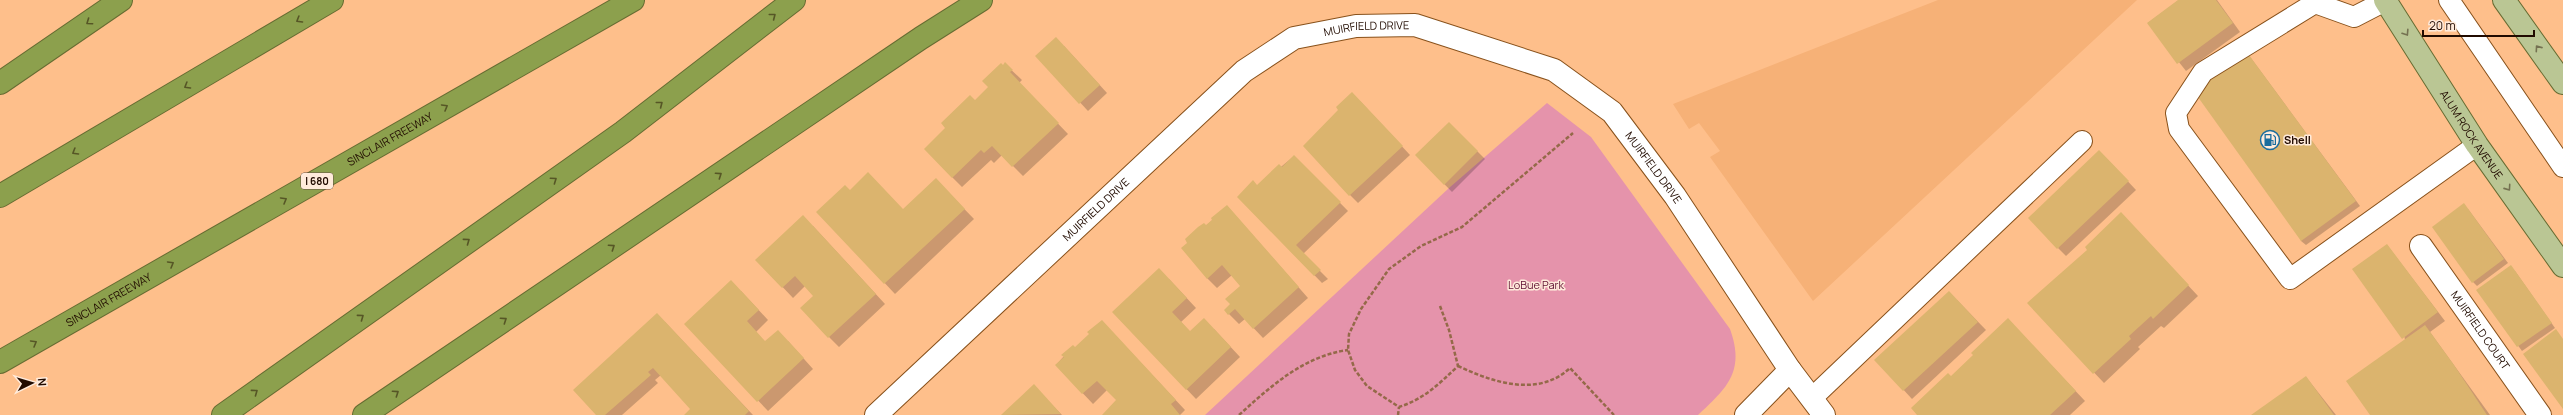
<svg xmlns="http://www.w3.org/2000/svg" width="2563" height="415" font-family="Manrope,sans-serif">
	<rect width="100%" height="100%" fill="#febf8b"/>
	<polygon fill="#f6b177" points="1938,0 2137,0 1813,301 1710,157 1720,151 1699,123 1689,129 1673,104"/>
	<path fill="#e593ab" d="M1547,103L1591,137L1730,329C1745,371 1728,387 1698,415H1205L1449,188Z"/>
	<g fill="#0003">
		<polygon points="2179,0 2217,0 2240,32 2186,71 2148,23"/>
		<polygon points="1064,46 1107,93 1088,111 1037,56"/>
		<polygon points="2242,46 2360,206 2306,245 2301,241"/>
		<polygon points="1005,64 1022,80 1019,83 1068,134 1023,176 1002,155 994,163 991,160 962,187 952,177 975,101 990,87"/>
		<polygon points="1360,101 1410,155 1358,203 1350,195 1340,110"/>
		<polygon points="1449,123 1485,159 1452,192 1416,155"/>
		<polygon points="1294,156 1348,211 1303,254 1328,279 1322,283 1238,197 1258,186"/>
		<polygon points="2107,159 2136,190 2066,256 2058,248"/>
		<polygon points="945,189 974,219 895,294 818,212 850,191 903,210"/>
		<polygon points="1227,206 1308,298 1263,338 1245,319 1239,324 1225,310 1231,304 1242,286 1232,275 1217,288 1207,278 1206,226"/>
		<polygon points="2468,209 2508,263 2477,286 2473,282"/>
		<polygon points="2131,224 2198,296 2164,328 2161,326 2138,347 2140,349 2104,383 2028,303"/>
		<polygon points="813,226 885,304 839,347 829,337 815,296 805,286 793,298 757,260"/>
		<polygon points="2387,245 2445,321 2430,332 2490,415 2371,415 2405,340"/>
		<polygon points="2515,271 2555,328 2522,351 2478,291"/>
		<polygon points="1169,279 1196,308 1181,322 1190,332 1214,329 1240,357 1196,399 1113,312"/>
		<polygon points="741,291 768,320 756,332 765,342 788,341 813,369 768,411 686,324"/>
		<polygon points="1957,300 1986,330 1912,399 1876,360"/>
		<polygon points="665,322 753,415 685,415 692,409 661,375 655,380 658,383 622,415 598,415"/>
		<polygon points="2018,330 2085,401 2070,415 1919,415 1951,378"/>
		<polygon points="1112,332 1185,410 1180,415 1104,415 1117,400 1107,390 1093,404 1056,365 1073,346 1075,348"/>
		<polygon points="2306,377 2336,415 2253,415"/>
		<polygon points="1034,386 1062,415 1002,415"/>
	</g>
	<g fill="#dbb46e">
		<polygon points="2178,0 2216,0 2233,23 2177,64 2147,23"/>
		<polygon points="1056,37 1100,85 1079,104 1035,56"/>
		<polygon points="2238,40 2356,201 2301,241 2185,79"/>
		<polygon points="1005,62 1013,70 1010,72 1059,123 1012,167 992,146 984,153 981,150 952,178 924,149 945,128 941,123 970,95 975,100 988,87 982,81 1001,63 1003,65"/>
		<polygon points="1352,92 1403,146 1349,196 1303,146 1338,110 1336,107"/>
		<polygon points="1449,122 1478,151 1444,185 1415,155"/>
		<polygon points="2099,150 2129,181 2057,249 2028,218"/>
		<polygon points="1294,155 1341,202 1296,245 1321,270 1314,276 1237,197 1253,180 1257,185 1279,164 1282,167"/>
		<polygon points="868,172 903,209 936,178 965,209 884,284 816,212 845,185 850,190"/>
		<polygon points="2464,203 2504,259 2472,283 2432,227"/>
		<polygon points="1227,205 1299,287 1253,329 1235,309 1228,315 1224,310 1230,304 1225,299 1240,286 1222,265 1207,279 1181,248 1187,243 1185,239 1198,227 1204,223 1206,225 1212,220 1211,218"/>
		<polygon points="2121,212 2189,285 2153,319 2151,316 2129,336 2131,339 2093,374 2027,303 2087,250 2085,247"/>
		<polygon points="803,215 876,294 828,338 800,308 813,296 795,276 782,288 755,260"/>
		<polygon points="2387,244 2438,312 2402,339 2352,269"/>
		<polygon points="2511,265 2552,323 2517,347 2476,290"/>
		<polygon points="1159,268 1187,298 1172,312 1190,331 1204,318 1231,347 1186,390 1112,312"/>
		<polygon points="731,280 759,310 747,321 765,341 778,330 804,358 757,402 684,324"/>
		<polygon points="1949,291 1978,322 1903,391 1874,360"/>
		<polygon points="657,313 749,411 745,415 684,415 690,409 653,368 648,372 651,375 605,415 596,415 573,390"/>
		<polygon points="2008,318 2076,391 2050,415 1917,415 1911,408 1948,373 1951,376 1973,355 1971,353"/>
		<polygon points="1102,320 1176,400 1171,404 1180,415 1102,415 1116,400 1097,381 1082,394 1055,365 1064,357 1061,355 1073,345 1075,347 1089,334 1087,332"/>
		<polygon points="2425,325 2454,365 2487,415 2370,415 2346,381"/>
		<polygon points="2556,329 2563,339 2563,409 2523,354"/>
		<polygon points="2306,376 2334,415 2251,415"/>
		<polygon points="1034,384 1061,414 1001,415"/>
	</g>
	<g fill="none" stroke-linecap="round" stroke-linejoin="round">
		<g stroke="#88511b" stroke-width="22">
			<g id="lane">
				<polyline points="2449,0 2563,167"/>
				<polyline points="2385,1 2354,17 2315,3 2203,72 2176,113 2179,129 2290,279 2477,145"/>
				<polyline points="1812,398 2082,141"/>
			</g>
		</g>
		<g stroke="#88511b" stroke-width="24">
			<g id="street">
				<path id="s1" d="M2421,246L2540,415"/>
				<path id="s2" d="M876,415L1244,71L1294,38L1356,26L1415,25L1554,70L1612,112L1675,196L1790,370L1824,415"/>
				<polyline points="1746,415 1790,370"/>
			</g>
		</g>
		<g stroke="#676c32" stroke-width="24">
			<g id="primary">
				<path id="s3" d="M2385,0L2477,145L2563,266"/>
				<polyline points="2504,0 2563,83"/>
			</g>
		</g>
		<g stroke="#676c32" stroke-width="24">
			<g id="highway">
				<polyline points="0,83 121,0"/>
				<polyline points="0,196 332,0"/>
				<path id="s4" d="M0,362L633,0"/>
				<polyline points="223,415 623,132 794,0"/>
				<polyline points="364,415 921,38 981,0"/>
			</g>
		</g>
		<g stroke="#946949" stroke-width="2.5" stroke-dasharray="4 2" stroke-linecap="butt">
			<path d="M1440,306L1449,330L1458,366C1439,384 1424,399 1399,407L1367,386L1355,370L1348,350L1349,334L1361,309L1389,269L1421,246L1462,227L1573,133"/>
			<path d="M1458,366C1492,382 1538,398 1570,368L1614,415"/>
			<path d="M1239,415C1271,386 1304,356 1348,350"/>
			<polyline points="1398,415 1399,407"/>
		</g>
		<use href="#lane" stroke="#fff" stroke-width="20"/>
		<use href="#street" stroke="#fff" stroke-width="22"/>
		<use href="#primary" stroke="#bac694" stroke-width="22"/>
		<use href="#highway" stroke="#8ca04d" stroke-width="22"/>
	</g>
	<defs><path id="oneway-chevron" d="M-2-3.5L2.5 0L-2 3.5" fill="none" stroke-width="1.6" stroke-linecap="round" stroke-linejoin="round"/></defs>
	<g stroke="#565626">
		<use href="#oneway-chevron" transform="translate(773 16) rotate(-38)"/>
		<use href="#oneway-chevron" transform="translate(299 20) rotate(149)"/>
		<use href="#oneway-chevron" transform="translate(89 22) rotate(145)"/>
		<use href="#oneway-chevron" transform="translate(187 86) rotate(149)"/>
		<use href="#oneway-chevron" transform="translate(660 104) rotate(-38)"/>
		<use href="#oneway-chevron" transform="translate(445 107) rotate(-30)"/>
		<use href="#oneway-chevron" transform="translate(75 152) rotate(149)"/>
		<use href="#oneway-chevron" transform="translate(719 175) rotate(-34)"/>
		<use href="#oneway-chevron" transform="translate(554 180) rotate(-35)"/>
		<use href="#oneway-chevron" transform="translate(284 200) rotate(-30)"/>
		<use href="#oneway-chevron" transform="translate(467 241) rotate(-36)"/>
		<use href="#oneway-chevron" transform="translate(612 247) rotate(-34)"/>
		<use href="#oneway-chevron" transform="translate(171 264) rotate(-30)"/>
		<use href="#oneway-chevron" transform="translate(361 317) rotate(-36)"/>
		<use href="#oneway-chevron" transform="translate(504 320) rotate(-34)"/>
		<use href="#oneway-chevron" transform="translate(34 343) rotate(-30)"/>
		<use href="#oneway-chevron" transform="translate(255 392) rotate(-36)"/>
		<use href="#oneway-chevron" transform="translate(396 393) rotate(-34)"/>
	</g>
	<g stroke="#757251">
		<use href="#oneway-chevron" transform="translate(2406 33) rotate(57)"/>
		<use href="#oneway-chevron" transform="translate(2538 48) rotate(-125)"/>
		<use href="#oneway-chevron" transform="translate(2508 188) rotate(55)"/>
	</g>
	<defs>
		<g id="fuel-ring" transform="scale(1)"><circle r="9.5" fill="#ffebdb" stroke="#1a6d9e" stroke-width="1.5"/><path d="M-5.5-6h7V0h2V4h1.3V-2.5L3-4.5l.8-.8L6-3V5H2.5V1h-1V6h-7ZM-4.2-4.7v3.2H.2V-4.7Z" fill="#1a6d9e"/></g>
	</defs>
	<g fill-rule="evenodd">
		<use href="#fuel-ring" x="2270" y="140"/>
	</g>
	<g text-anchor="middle" stroke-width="3" stroke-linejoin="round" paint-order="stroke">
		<rect fill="#ffebdb" stroke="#644e42" stroke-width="1" x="301" y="173" width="32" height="16" rx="3"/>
		<g font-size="10" font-weight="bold" fill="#210b00">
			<text x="317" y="185">I 680</text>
		</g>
		<g font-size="11" fill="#210b00" stroke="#ffebdb">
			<text dy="4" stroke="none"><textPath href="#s2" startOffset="637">MUIRFIELD DRIVE</textPath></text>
			<text dy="4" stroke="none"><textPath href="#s3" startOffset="160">ALUM ROCK AVENUE</textPath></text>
			<text dy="4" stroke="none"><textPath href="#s4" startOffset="449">SINCLAIR FREEWAY</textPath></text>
			<text dy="4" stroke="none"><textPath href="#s2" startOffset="973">MUIRFIELD DRIVE</textPath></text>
			<text dy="4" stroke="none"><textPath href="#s2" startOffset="301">MUIRFIELD DRIVE</textPath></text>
			<text dy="4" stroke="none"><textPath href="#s4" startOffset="125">SINCLAIR FREEWAY</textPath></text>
			<text dy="4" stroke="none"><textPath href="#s1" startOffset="103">MUIRFIELD COURT</textPath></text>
		</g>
		<g font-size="11" font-weight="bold" fill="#210b00" stroke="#ffebdb" text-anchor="start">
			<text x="2284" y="144">Shell</text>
		</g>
		<g font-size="11" fill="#611032" stroke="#ffebdb">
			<text x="1536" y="289">LoBue Park</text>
		</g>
	</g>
	<g transform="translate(32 383) rotate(85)" stroke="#ffebdb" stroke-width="3" paint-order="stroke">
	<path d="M0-3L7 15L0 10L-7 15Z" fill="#210b00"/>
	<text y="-6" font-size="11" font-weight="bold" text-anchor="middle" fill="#210b00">N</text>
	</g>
	<path d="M2423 30v6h111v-6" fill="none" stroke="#210b00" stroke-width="2"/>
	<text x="2429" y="30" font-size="12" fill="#210b00" stroke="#ffebdb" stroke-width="3" paint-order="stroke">20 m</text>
</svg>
